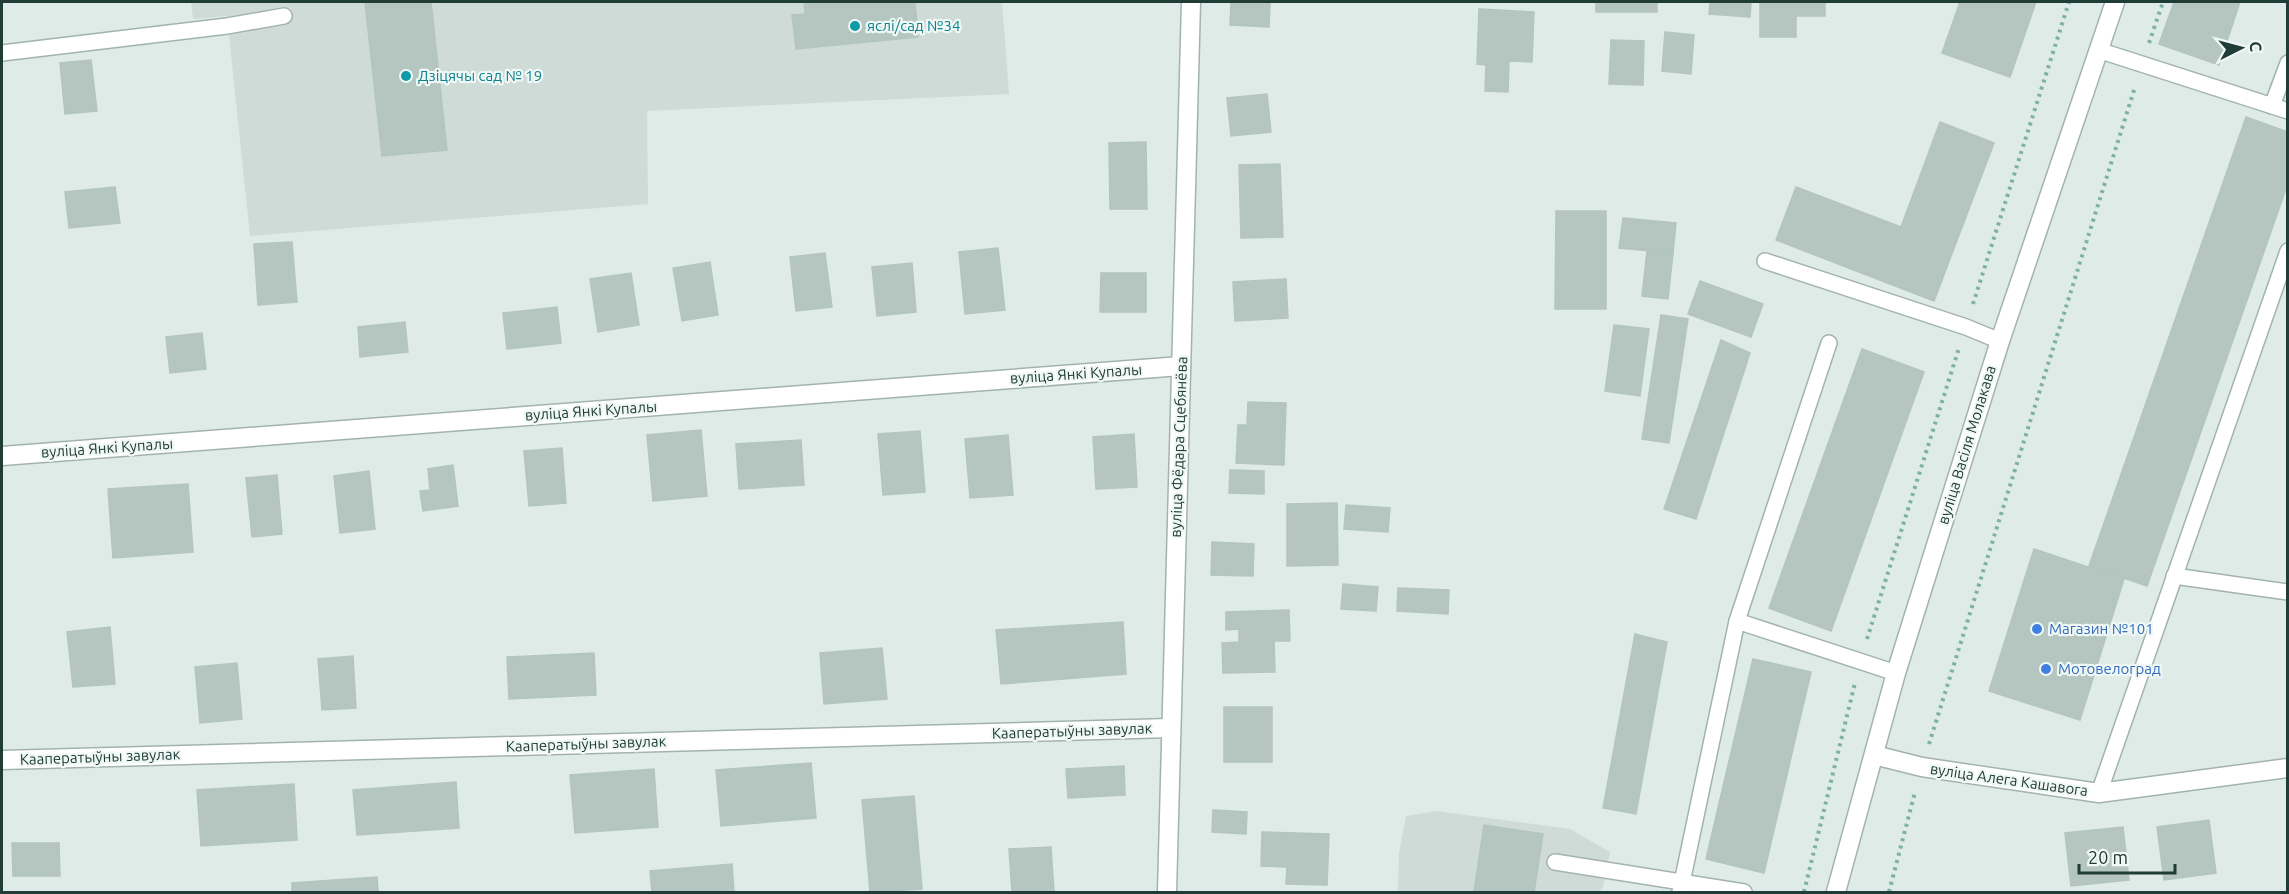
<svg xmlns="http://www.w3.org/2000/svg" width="2289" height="894" font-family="Ubuntu,sans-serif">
	<rect width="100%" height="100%" fill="#dfebe7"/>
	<g fill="#cedbd6">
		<polygon points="191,2 1002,2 1009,94 647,111 648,204 250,236 227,16 193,19"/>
		<polygon points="1436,811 1570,829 1610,852 1603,888 1598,892 1398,892 1399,853 1406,816"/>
	</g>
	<g fill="#b5c6c0" stroke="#b2c5bf" stroke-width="1.5">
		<polygon points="365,2 431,2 447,150 382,156"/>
		<polygon points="804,2 915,2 918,37 796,49 792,15 805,14"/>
		<polygon points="1231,2 1270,2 1269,27 1230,25"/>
		<rect x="1596" y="2" width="61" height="10"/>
		<polygon points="1710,2 1751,2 1750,17 1709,14"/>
		<polygon points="1760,2 1825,2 1825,16 1796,16 1796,37 1760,37"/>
		<polygon points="1960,2 2036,2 2010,77 1942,53"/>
		<polygon points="2174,2 2240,2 2219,65 2159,44"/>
		<polygon points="1479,9 1534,12 1532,62 1509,61 1508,92 1485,91 1486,65 1477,64"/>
		<polygon points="1665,32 1694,35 1691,74 1662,71"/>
		<polygon points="1611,40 1644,41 1643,85 1609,84"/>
		<polygon points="91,60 97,111 65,114 60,63"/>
		<polygon points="1267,94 1271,132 1231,136 1227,98"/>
		<polygon points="2246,117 2288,132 2288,183 2147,586 2089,566"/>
		<polygon points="1940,122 1994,143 1934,301 1776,240 1796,187 1901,227"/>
		<polygon points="1146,142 1147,209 1110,209 1109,143"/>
		<polygon points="1280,164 1283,237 1241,238 1239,165"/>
		<polygon points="115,187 120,223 69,228 65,192"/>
		<polygon points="1556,211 1606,211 1606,309 1555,309"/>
		<polygon points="1623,218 1676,223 1673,253 1619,248"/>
		<polygon points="292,242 297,302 258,305 254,244"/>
		<polygon points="998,248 1005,310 965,314 959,252"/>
		<polygon points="1647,251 1673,253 1668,299 1642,296"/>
		<polygon points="825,253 832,307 796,311 790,257"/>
		<polygon points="710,262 718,315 682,321 673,268"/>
		<polygon points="912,263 916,312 877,316 872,267"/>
		<polygon points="631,273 639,325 598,332 590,279"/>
		<polygon points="1101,273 1146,273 1146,312 1100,312"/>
		<polygon points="1286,279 1288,318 1235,321 1233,282"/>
		<polygon points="1700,281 1763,304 1751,337 1688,314"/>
		<polygon points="557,307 561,343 507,349 503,313"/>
		<polygon points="1661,315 1688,319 1669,443 1642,439"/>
		<polygon points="405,322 408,352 360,357 358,327"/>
		<polygon points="1614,325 1649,329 1640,396 1605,391"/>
		<polygon points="202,333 206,369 170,373 166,337"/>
		<polygon points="1721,340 1750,353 1696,519 1664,509"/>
		<polygon points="1862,349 1924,372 1831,631 1769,608"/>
		<polygon points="1248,402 1286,403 1284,465 1236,463 1238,425 1247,425"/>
		<polygon points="701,430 707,496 653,501 647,435"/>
		<polygon points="920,431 925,492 883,495 878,434"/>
		<polygon points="1134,434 1137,487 1096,489 1093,437"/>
		<polygon points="1008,435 1013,495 970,498 965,439"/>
		<polygon points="801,440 804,485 739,489 736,444"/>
		<polygon points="562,448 566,503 529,506 524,451"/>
		<polygon points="453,465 458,506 423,511 420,491 430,490 428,469"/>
		<polygon points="1230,470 1264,471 1264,494 1229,493"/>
		<polygon points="369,471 375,529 340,533 334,476"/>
		<polygon points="277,475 282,534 252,537 246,478"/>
		<polygon points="188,484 193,552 113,558 108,489"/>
		<polygon points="1337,503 1338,565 1287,566 1287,504"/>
		<polygon points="1346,505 1390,508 1388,532 1344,529"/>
		<polygon points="1212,542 1254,544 1253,576 1211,575"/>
		<polygon points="2034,549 2124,579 2080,720 1989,691"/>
		<polygon points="1343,584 1378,587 1376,611 1341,609"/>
		<polygon points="1398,588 1449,590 1448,614 1397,611"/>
		<polygon points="1289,610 1290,641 1274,641 1275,672 1223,673 1222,643 1239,642 1239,629 1226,630 1226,612"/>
		<polygon points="1123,622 1126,674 1001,684 996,630"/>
		<polygon points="110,627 115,684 73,687 67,632"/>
		<polygon points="1635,634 1667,642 1636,814 1603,808"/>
		<polygon points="882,648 887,699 824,704 820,653"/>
		<polygon points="594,653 596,695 509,699 507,657"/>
		<polygon points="353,656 356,708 322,710 318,659"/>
		<polygon points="1753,659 1811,672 1764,873 1706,859"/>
		<polygon points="237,663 242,719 200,723 195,667"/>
		<rect x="1224" y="707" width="48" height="55"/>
		<polygon points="811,763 816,818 721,826 716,770"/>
		<polygon points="1124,766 1125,795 1068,798 1066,769"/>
		<polygon points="654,769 658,827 575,833 570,775"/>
		<polygon points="456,782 459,828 357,835 353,790"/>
		<polygon points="294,784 297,840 201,846 197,790"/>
		<polygon points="914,796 922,889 870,892 862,800"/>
		<polygon points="1213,810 1247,812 1246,834 1212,832"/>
		<polygon points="2209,820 2216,873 2164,880 2157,827"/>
		<polygon points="1484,825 1543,834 1534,892 1474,892"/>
		<polygon points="2123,827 2129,880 2071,886 2065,833"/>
		<polygon points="1262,832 1329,834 1327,885 1286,884 1287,867 1261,866"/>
		<polygon points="12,843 59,843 60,876 13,876"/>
		<polygon points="1051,847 1054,892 1012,892 1009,849"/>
		<polygon points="732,864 734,892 652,892 650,871"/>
		<polygon points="377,877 378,892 292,892 292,883"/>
	</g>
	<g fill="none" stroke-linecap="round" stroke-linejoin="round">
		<g stroke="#a2b3af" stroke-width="18">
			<g id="service">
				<polyline points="2098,50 2288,111"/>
				<polyline points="2,53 227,26 284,16"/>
				<polyline points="2272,106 2288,63"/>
				<polyline points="1765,261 1966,327 2000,341"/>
				<polyline points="2174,576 2288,592"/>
				<polyline points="1737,621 1896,673"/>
				<polyline points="2099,793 2288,251"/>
				<polyline points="1555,862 1744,892"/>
				<polyline points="1680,892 1737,621 1829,343"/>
			</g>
		</g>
		<g stroke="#a2b3af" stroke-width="21">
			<g id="minor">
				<polyline points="2,456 1181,366"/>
				<polyline points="1874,755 1922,767 2099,793 2288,768"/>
				<polyline points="2,760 1170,728"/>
				<polyline points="1167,892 1191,2"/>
			</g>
		</g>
		<g stroke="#a2b3af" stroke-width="21">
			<polyline id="tertiary" points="1836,892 1896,673 2000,341 2115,2"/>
		</g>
		<g stroke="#7fb0a5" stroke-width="4" stroke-dasharray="3 4.5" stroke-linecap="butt">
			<polyline points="2149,43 2163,2"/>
			<polyline points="1973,304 2069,2"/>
			<polyline points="1867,639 1959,348"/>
			<polyline points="1929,744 2135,87"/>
			<polyline points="1804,892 1855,683"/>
			<polyline points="1889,892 1915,792"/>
		</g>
		<use href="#service" stroke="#fff" stroke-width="15"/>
		<use href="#minor" stroke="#fff" stroke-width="18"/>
		<use href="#tertiary" stroke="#fff" stroke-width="18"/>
	</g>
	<g fill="#0f9aa8" stroke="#f0f8f5" stroke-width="2">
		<circle cx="855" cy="26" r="6"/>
		<circle cx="406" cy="76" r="6"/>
	</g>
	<g fill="#3f7fe0" stroke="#f0f8f5" stroke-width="2">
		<circle cx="2037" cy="629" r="6"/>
		<circle cx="2046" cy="669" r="6"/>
	</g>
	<g text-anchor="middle" stroke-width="4.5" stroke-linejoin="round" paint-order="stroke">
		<g font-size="15" fill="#0d838f" stroke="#f0f8f5" text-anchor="start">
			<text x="867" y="31">яслі/сад №34</text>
			<text x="418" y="81">Дзіцячы сад № 19</text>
		</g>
		<g font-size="15" fill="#203c37" stroke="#f0f8f5">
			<text transform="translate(1076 374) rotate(-4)" y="5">вуліца Янкі Купалы</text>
			<text transform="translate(591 411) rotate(-4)" y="5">вуліца Янкі Купалы</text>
			<text transform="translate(1967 445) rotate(-73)" y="5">вуліца Васіля Молакава</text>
			<text transform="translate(1179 447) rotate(-88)" y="5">вуліца Фёдара Сцебянёва</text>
			<text transform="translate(107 448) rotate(-4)" y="5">вуліца Янкі Купалы</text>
			<text transform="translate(1072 731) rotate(-2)" y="5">Кааператыўны завулак</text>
			<text transform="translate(586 744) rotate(-2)" y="5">Кааператыўны завулак</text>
			<text transform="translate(100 757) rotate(-2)" y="5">Кааператыўны завулак</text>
			<text transform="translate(2009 780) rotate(8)" y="5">вуліца Алега Кашавога</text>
		</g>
		<g font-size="15" fill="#366cbe" stroke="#f0f8f5" text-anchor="start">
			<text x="2049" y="634">Магазин №101</text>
			<text x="2058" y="674">Мотовелоград</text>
		</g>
	</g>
	<rect width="2289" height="894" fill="none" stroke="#203c37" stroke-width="6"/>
	<g transform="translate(2241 48) rotate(84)" stroke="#f0f8f5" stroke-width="4.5" paint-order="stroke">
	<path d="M0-4.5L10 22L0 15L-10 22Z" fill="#203c37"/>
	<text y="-9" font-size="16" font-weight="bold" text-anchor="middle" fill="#203c37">С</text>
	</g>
	<path d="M2079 864v9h96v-9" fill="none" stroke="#203c37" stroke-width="3"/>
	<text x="2088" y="864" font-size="18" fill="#203c37" stroke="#f0f8f5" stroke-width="4.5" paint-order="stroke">20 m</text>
</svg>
